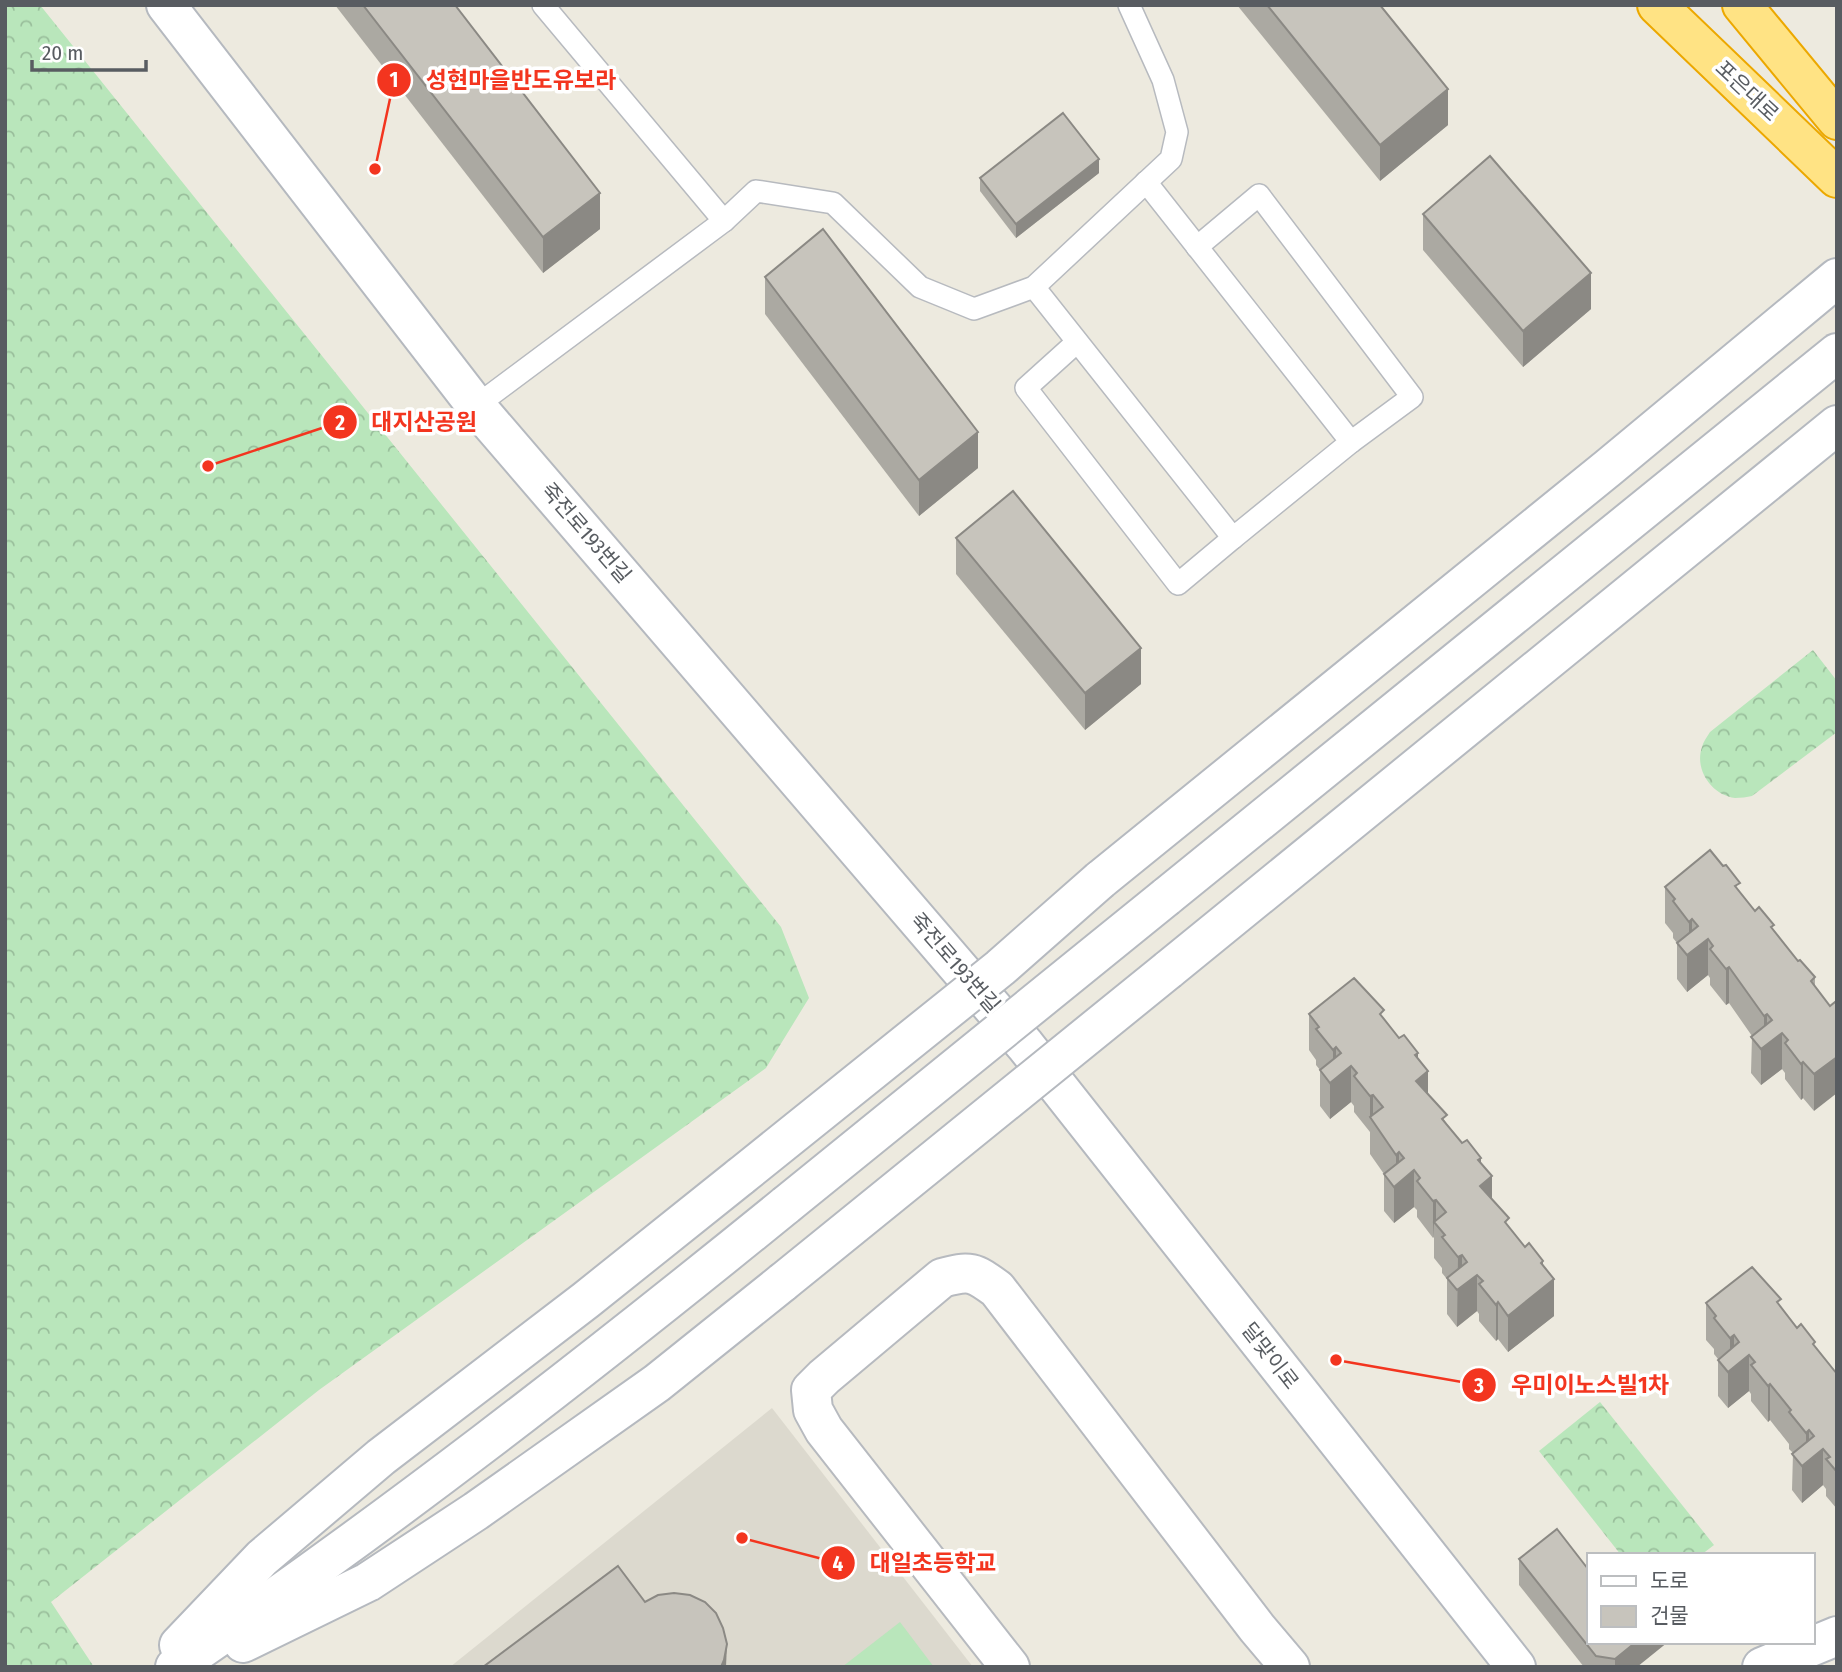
<svg xmlns="http://www.w3.org/2000/svg" width="1842" height="1672" font-family="'Fira Sans Condensed','Noto Sans KR',sans-serif">
	<defs>
		<pattern id="forest-crowns" width="20" height="18" patternUnits="userSpaceOnUse" patternTransform="scale(1.75)"><rect width="20" height="18" fill="#b9e6bb"/><path d="M2 6a3 3 0 1 1 6 0M12 15a3 3 0 1 1 6 0" fill="none" stroke="#99be9b"/></pattern>
	</defs>
	<rect width="100%" height="100%" fill="#edeadf"/>
	<polygon fill="#dcd9ce" points="772,1408 973,1667 450,1667"/>
	<g fill="url(#forest-crowns)">
		<polygon points="5,5 40,5 781,927 809,998 766,1068 319,1390 51,1602 94,1667 5,1667"/>
		<path d="M1813,650L1837,681V732L1752,796C1747,797 1741,798 1735,798C1712,795 1694,770 1702,747C1703,742 1707,737 1710,732Z"/>
		<polygon points="1600,1402 1714,1545 1701,1555 1621,1555 1539,1451"/>
	</g>
	<polygon fill="#b9e6bb" points="900,1622 934,1667 842,1667"/>
	<g fill="none" stroke-linecap="round" stroke-linejoin="round">
		<g stroke="#b7babf" stroke-width="24">
			<g id="lane">
				<polyline points="543,5 724,221"/>
				<polyline points="1197,247 1259,195 1412,397 1351,442"/>
				<polyline points="1034,287 1233,538 1351,442 1146,182"/>
				<polyline points="1077,342 1026,388 1178,584 1233,538"/>
				<polyline points="476,406 724,221 756,191 833,203 920,287 974,309 1034,287 1171,159 1177,132 1163,80 1129,5"/>
			</g>
		</g>
		<g stroke="#b7babf" stroke-width="42">
			<path id="street" d="M1010,1667L824,1430L813,1410L811,1390L824,1377L942,1278C970,1270 974,1272 997,1289L1257,1628L1290,1667"/>
		</g>
		<g stroke="#b5b9bf" stroke-width="42">
			<g id="secondary">
				<polyline points="166,5 476,406 1025,1045 1516,1667"/>
				<polyline points="1100,880 1608,468 1837,278"/>
				<polyline points="1166,897 1837,353"/>
				<polyline points="1168,970 1837,425"/>
				<polyline points="243,1643 368,1582 476,1511 657,1383 783,1282"/>
				<polyline points="179,1645 262,1558 381,1457 586,1300 741,1176"/>
				<path d="M175,1667C386,1523 588,1366 786,1205"/>
				<polyline points="1762,1667 1837,1636"/>
			</g>
		</g>
		<g stroke="#eca800" stroke-width="42">
			<g id="highway">
				<polyline points="1657,5 1837,178"/>
				<polyline points="1742,5 1837,120"/>
			</g>
		</g>
		<use href="#lane" stroke="#fff" stroke-width="21"/>
		<use href="#street" stroke="#fff" stroke-width="38"/>
		<use href="#secondary" stroke="#fff" stroke-width="38"/>
		<use href="#highway" stroke="#ffe384" stroke-width="38"/>
		<g stroke="#b5b9bf" stroke-width="42" stroke-linecap="butt">
			<g id="secondary-bridge">
				<polyline points="741,1176 1000,968 1100,880"/>
				<polyline points="786,1205 1166,897"/>
				<polyline points="783,1282 1168,970"/>
			</g>
		</g>
		<use href="#secondary-bridge" stroke="#fff" stroke-width="38"/>
	</g>
	<g fill="#aba9a2">
		<polygon points="335,5 455,5 600,229 543,273"/>
		<polygon points="1237,5 1380,5 1448,125 1380,181"/>
		<polygon points="1099,173 1016,238 980,191 980,178"/>
		<polygon points="1423,214 1591,309 1523,367 1423,250"/>
		<polygon points="765,277 978,468 919,516 765,314"/>
		<polygon points="956,538 1141,684 1085,730 956,574"/>
		<polygon points="1723,866 1740,892 1755,911 1774,931 1798,961 1815,977 1814,1111 1803,1098 1801,1100 1785,1079 1785,1073 1782,1069 1761,1085 1751,1073 1752,1036 1729,1003 1726,1005 1710,985 1710,978 1708,975 1687,992 1677,979 1677,943 1673,938 1673,933 1665,923 1665,887"/>
		<polygon points="1309,1014 1384,1019 1399,1038 1418,1058 1428,1095 1447,1124 1462,1143 1481,1163 1492,1199 1509,1227 1525,1247 1543,1266 1554,1316 1508,1352 1498,1339 1496,1341 1479,1321 1479,1314 1477,1311 1457,1327 1447,1314 1447,1279 1442,1273 1442,1268 1434,1258 1434,1237 1433,1238 1417,1217 1417,1210 1414,1207 1394,1223 1384,1211 1384,1174 1370,1154 1370,1132 1354,1112 1354,1106 1351,1102 1330,1119 1320,1106 1320,1070 1316,1065 1316,1060 1309,1050"/>
		<polygon points="1706,1303 1781,1308 1837,1374 1837,1509 1826,1496 1826,1489 1823,1485 1802,1503 1792,1490 1793,1453 1789,1449 1789,1444 1770,1420 1768,1422 1751,1401 1751,1394 1749,1391 1728,1408 1718,1396 1718,1359 1714,1354 1714,1349 1706,1340"/>
		<polygon points="1519,1559 1637,1667 1584,1667 1519,1585"/>
	</g>
	<g fill="#8b8984">
		<polygon points="1448,89 1448,125 1380,181 1380,145"/>
		<polygon points="1099,159 1099,173 1016,238 1016,224"/>
		<polygon points="600,193 600,229 543,273 543,237"/>
		<polygon points="1591,273 1591,309 1523,367 1523,331"/>
		<polygon points="978,432 978,468 919,516 919,480"/>
		<polygon points="1141,648 1141,684 1085,730 1085,693"/>
		<polygon points="1692,919 1692,951 1708,939 1708,975 1687,992 1687,955 1689,954 1689,922"/>
		<polygon points="1729,967 1729,1003 1726,1005 1726,969"/>
		<polygon points="1767,1014 1767,1044 1782,1033 1782,1069 1761,1085 1761,1049 1764,1047 1764,1016"/>
		<polygon points="1336,1047 1336,1077 1351,1066 1351,1102 1330,1119 1330,1083 1333,1080 1333,1050"/>
		<polygon points="1418,1053 1418,1080 1428,1071 1428,1107 1416,1117 1415,1055"/>
		<polygon points="1837,1057 1837,1093 1814,1111 1814,1074"/>
		<polygon points="1803,1062 1803,1098 1801,1100 1801,1064"/>
		<polygon points="1373,1095 1373,1121 1370,1118 1370,1096"/>
		<polygon points="1399,1152 1399,1183 1414,1170 1414,1207 1394,1223 1394,1187 1396,1185 1396,1155"/>
		<polygon points="1481,1158 1481,1184 1492,1176 1492,1212 1480,1195 1478,1160"/>
		<polygon points="1436,1200 1436,1224 1434,1222 1433,1238 1433,1201"/>
		<polygon points="1462,1255 1462,1287 1477,1275 1477,1311 1457,1327 1458,1257"/>
		<polygon points="1543,1261 1543,1288 1554,1279 1554,1316 1508,1352 1508,1316 1541,1263"/>
		<polygon points="1498,1302 1498,1339 1496,1341 1496,1305"/>
		<polygon points="1734,1335 1734,1368 1749,1355 1749,1391 1728,1408 1728,1372 1730,1370 1730,1338"/>
		<polygon points="1770,1384 1770,1420 1768,1422 1768,1386"/>
		<polygon points="1809,1430 1809,1461 1823,1449 1823,1485 1802,1503 1802,1466 1806,1464 1806,1433"/>
		<polygon points="1636,1642 1668,1642 1637,1667 1615,1667 1615,1659"/>
		<polygon points="727,1644 726,1667 721,1667"/>
	</g>
	<g fill="#c7c4bc" stroke="#8b8984" stroke-width="2">
		<polygon points="363,5 455,5 600,193 543,237"/>
		<polygon points="1267,5 1380,5 1448,89 1380,145"/>
		<polygon points="1063,113 1099,159 1016,224 980,178"/>
		<polygon points="1490,156 1591,273 1523,331 1423,214"/>
		<polygon points="823,229 978,432 919,480 765,277"/>
		<polygon points="1013,491 1141,648 1085,693 956,538"/>
		<polygon points="1710,850 1723,866 1726,865 1740,883 1735,886 1755,911 1759,907 1774,925 1771,927 1798,961 1800,960 1815,977 1811,981 1830,1006 1835,1002 1837,1005 1837,1057 1814,1074 1803,1062 1801,1064 1785,1043 1788,1040 1782,1033 1761,1049 1751,1037 1772,1020 1767,1014 1764,1016 1729,967 1726,969 1710,949 1713,946 1708,939 1687,955 1677,943 1698,926 1692,919 1689,922 1673,901 1675,899 1665,887"/>
		<polygon points="1354,978 1384,1010 1380,1014 1399,1038 1404,1035 1418,1053 1415,1055 1428,1071 1416,1081 1447,1115 1442,1119 1462,1143 1467,1140 1481,1158 1478,1160 1492,1176 1480,1186 1509,1218 1505,1222 1525,1247 1529,1243 1543,1261 1541,1263 1554,1279 1508,1316 1498,1302 1496,1305 1479,1284 1483,1281 1477,1275 1457,1290 1447,1278 1467,1262 1462,1255 1458,1257 1442,1237 1445,1235 1434,1222 1446,1212 1436,1200 1433,1201 1417,1181 1420,1178 1414,1170 1394,1187 1384,1174 1404,1158 1399,1152 1396,1155 1370,1117 1383,1107 1373,1095 1370,1096 1354,1076 1357,1073 1351,1066 1330,1083 1320,1070 1341,1053 1336,1047 1333,1050 1316,1029 1319,1027 1309,1014"/>
		<polygon points="1752,1267 1781,1299 1777,1302 1797,1328 1801,1324 1815,1342 1813,1344 1837,1374 1837,1472 1826,1459 1830,1457 1823,1449 1802,1466 1792,1454 1814,1436 1809,1430 1806,1433 1789,1412 1791,1410 1770,1384 1768,1386 1751,1365 1755,1362 1749,1355 1728,1372 1718,1360 1739,1342 1734,1335 1730,1338 1714,1318 1716,1316 1706,1303"/>
		<polygon points="1557,1529 1588,1569 1588,1642 1636,1642 1615,1659 1596,1656 1519,1559"/>
		<polygon points="618,1566 645,1602 658,1595 674,1593 690,1595 705,1602 716,1613 723,1628 727,1644 724,1660 721,1667 483,1667"/>
	</g>
	<g text-anchor="middle" stroke-width="7" stroke-linejoin="round" paint-order="stroke">
		<g font-size="21" fill="#585c61" stroke="#fff">
			<text transform="translate(1747 91) rotate(43)" y="7">포은대로</text>
			<text transform="translate(586 533) rotate(49)" y="7">죽전로193번길</text>
			<text transform="translate(955 963) rotate(49)" y="7">죽전로193번길</text>
			<text transform="translate(1270 1356) rotate(52)" y="7">달맞이로</text>
		</g>
	</g>
	<path fill="none" stroke="#f3351f" stroke-width="2.5" d="M375 169L394 80M208 466L340 422M1336 1360L1479 1385M742 1538L838 1563"/>
	<g fill="#f3351f" stroke="#fff" stroke-width="2.5">
		<circle cx="375" cy="169" r="7"/>
		<circle cx="208" cy="466" r="7"/>
		<circle cx="1336" cy="1360" r="7"/>
		<circle cx="742" cy="1538" r="7"/>
		<circle cx="394" cy="80" r="18"/>
		<circle cx="340" cy="422" r="18"/>
		<circle cx="1479" cy="1385" r="18"/>
		<circle cx="838" cy="1563" r="18"/>
	</g>
	<g font-size="21" text-anchor="middle" font-weight="bold" fill="#fff">
		<text x="394" y="87">1</text>
		<text x="340" y="430">2</text>
		<text x="1479" y="1393">3</text>
		<text x="838" y="1571">4</text>
	</g>
	<g font-size="23" text-anchor="middle" font-weight="bold" fill="#f3351f" stroke="#fff" stroke-width="7" stroke-linejoin="round" paint-order="stroke">
		<text x="521" y="88">성현마을반도유보라</text>
		<text x="424" y="430">대지산공원</text>
		<text x="1590" y="1393">우미이노스빌1차</text>
		<text x="933" y="1571">대일초등학교</text>
	</g>
	<rect width="1842" height="1672" fill="none" stroke="#585c61" stroke-width="14"/>
	<rect x="1587" y="1553" width="228" height="91" fill="#ffffff" stroke="#bcbec0" stroke-width="2"/>
	<rect x="1601" y="1576" width="35" height="10" fill="#ffffff" stroke="#bcbec0" stroke-width="2"/>
	<text x="1650" y="1588" font-size="21" fill="#585c61">도로</text>
	<rect x="1601" y="1606" width="35" height="21" fill="#c7c4bc" stroke="#bcbec0" stroke-width="2"/>
	<text x="1650" y="1623" font-size="21" fill="#585c61">건물</text>
	<path d="M32 60v10h114v-10" fill="none" stroke="#585c61" stroke-width="3.5"/>
	<text x="42" y="60" font-size="21" fill="#585c61" stroke="#ffffff" stroke-width="5" paint-order="stroke">20 m</text>
</svg>
